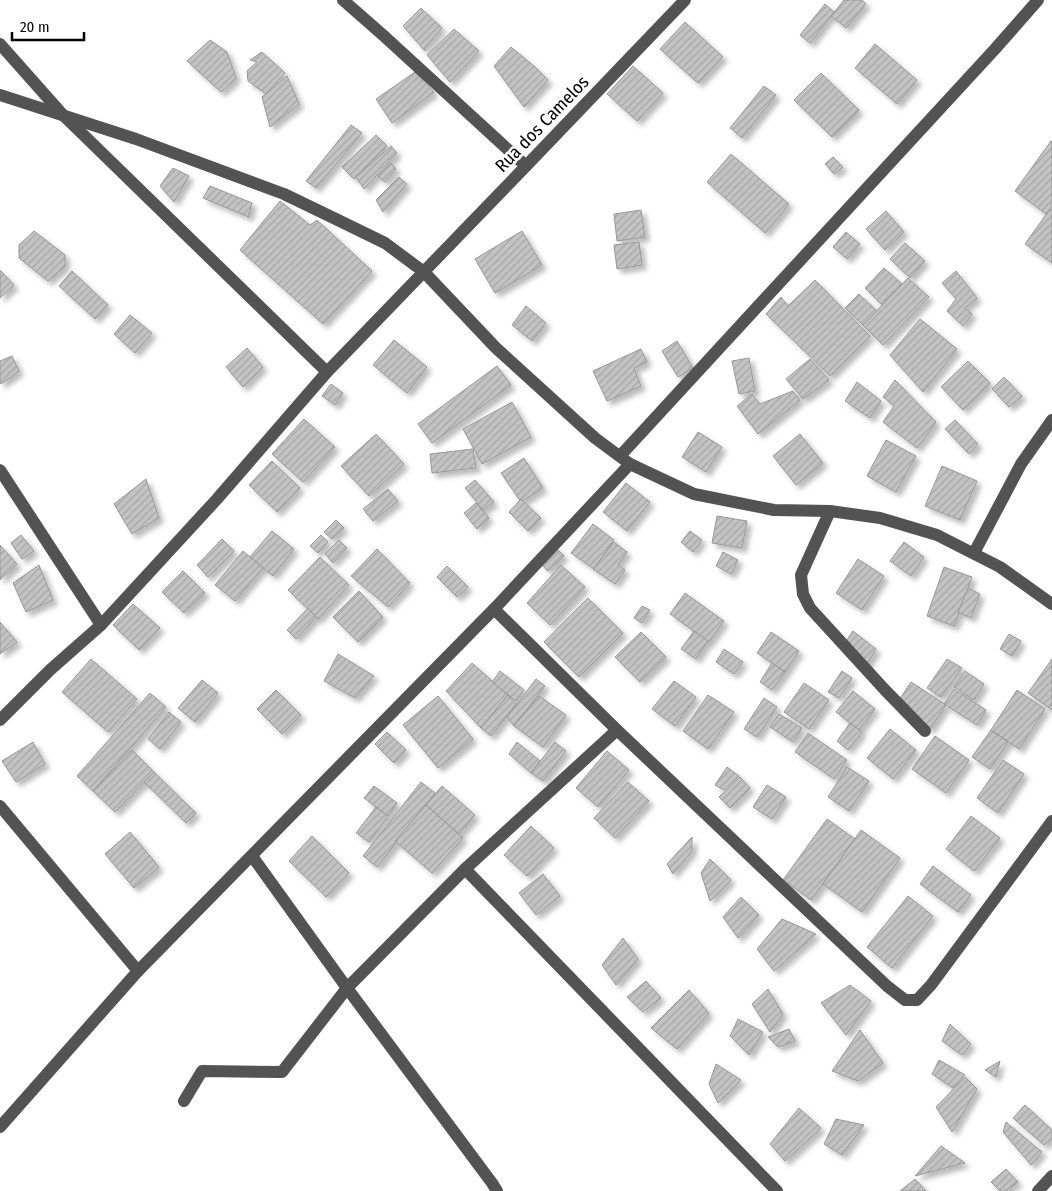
<svg xmlns="http://www.w3.org/2000/svg" width="1052" height="1191" font-family="'Fira Sans Condensed',sans-serif">
	<defs>
		<pattern id="building-hatch" width="6" height="6" patternUnits="userSpaceOnUse" patternTransform="scale(1.25)"><rect width="6" height="6" fill="#c3c3c3"/><path d="M-1 1l2-2M0 6l6-6M5 7l2-2" fill="none" stroke="#a6a6a6"/></pattern>
		<filter id="shadow"><feDropShadow dx="4.5" dy="4.5" stdDeviation="2.5" flood-color="#0004"/></filter>
	</defs>
	<rect width="100%" height="100%" fill="#fff"/>
	<g fill="url(#building-hatch)" stroke="#979797" filter="url(#shadow)">
		<polygon points="844,0 862,0 866,4 846,28 831,16"/>
		<polygon points="825,4 834,12 810,43 800,35"/>
		<polygon points="421,8 442,28 426,47 425,51 403,26"/>
		<polygon points="685,22 723,57 698,83 660,49"/>
		<polygon points="454,29 479,51 450,82 427,55"/>
		<polygon points="210,40 227,52 236,78 221,92 187,61"/>
		<polygon points="875,44 917,80 897,104 855,68"/>
		<polygon points="511,47 535,67 548,80 524,107 494,66"/>
		<polygon points="262,52 285,73 266,94 248,81 247,71 257,62 250,60"/>
		<polygon points="633,66 663,93 637,121 607,94"/>
		<polygon points="415,72 434,92 392,123 376,99"/>
		<polygon points="821,73 859,110 832,137 794,100"/>
		<polygon points="287,76 299,104 270,127 262,97"/>
		<polygon points="764,86 776,95 742,138 730,128"/>
		<polygon points="351,125 362,133 316,188 306,181"/>
		<polygon points="376,135 387,146 354,179 342,167"/>
		<polygon points="1051,141 1052,142 1052,206 1046,214 1015,191"/>
		<polygon points="391,146 397,153 364,189 356,177"/>
		<polygon points="731,154 789,204 765,233 707,182"/>
		<polygon points="833,157 843,167 834,174 825,164"/>
		<polygon points="391,163 396,169 385,182 378,176"/>
		<polygon points="173,168 189,176 174,202 160,186"/>
		<polygon points="399,177 407,184 383,212 376,200"/>
		<polygon points="210,186 252,203 249,214 249,217 203,198"/>
		<polygon points="280,201 310,225 317,220 372,271 323,324 240,250"/>
		<polygon points="1050,209 1052,210 1052,263 1025,244"/>
		<polygon points="641,210 645,237 617,241 614,214"/>
		<polygon points="886,211 904,232 885,250 866,229"/>
		<polygon points="34,231 65,255 65,266 48,281 19,258 19,245"/>
		<polygon points="522,231 542,265 495,293 475,259"/>
		<polygon points="846,232 860,244 847,259 833,247"/>
		<polygon points="639,242 642,265 617,269 614,245"/>
		<polygon points="905,243 925,261 910,278 890,259"/>
		<polygon points="884,268 902,284 882,305 865,288"/>
		<polygon points="0,270 14,285 0,298"/>
		<polygon points="72,271 108,305 95,319 59,286"/>
		<polygon points="956,271 977,298 965,308 972,314 963,326 947,311 956,299 942,283"/>
		<polygon points="908,278 929,297 883,345 863,325"/>
		<polygon points="815,280 870,336 830,376 766,314 781,297 788,306"/>
		<polygon points="859,294 877,311 863,325 845,308"/>
		<polygon points="526,306 546,323 532,341 512,325"/>
		<polygon points="130,315 152,333 135,353 114,334"/>
		<polygon points="920,319 957,349 923,392 890,355"/>
		<polygon points="394,340 427,367 407,393 373,365"/>
		<polygon points="677,341 693,368 678,377 662,351"/>
		<polygon points="247,348 263,367 243,387 226,367"/>
		<polygon points="641,349 647,362 634,368 641,386 607,401 593,371"/>
		<polygon points="12,356 19,371 1,384 0,381 0,361"/>
		<polygon points="749,358 755,391 739,394 732,361"/>
		<polygon points="810,359 829,380 803,399 786,379"/>
		<polygon points="968,361 990,383 963,410 941,387"/>
		<polygon points="497,366 511,385 432,443 418,424"/>
		<polygon points="1004,377 1022,396 1009,407 992,389"/>
		<polygon points="895,380 936,422 917,448 883,422 894,406 883,397"/>
		<polygon points="857,382 881,401 870,418 845,401"/>
		<polygon points="331,384 343,393 335,405 322,396"/>
		<polygon points="793,391 800,400 758,434 737,406 752,394 760,404"/>
		<polygon points="512,402 531,437 482,464 463,429"/>
		<polygon points="304,419 335,447 303,482 272,454"/>
		<polygon points="955,420 978,444 969,454 945,429"/>
		<polygon points="698,432 722,447 706,472 682,457"/>
		<polygon points="376,434 404,464 369,496 341,466"/>
		<polygon points="800,434 823,463 796,485 773,456"/>
		<polygon points="886,440 916,456 896,492 867,476"/>
		<polygon points="473,449 476,468 432,473 430,454"/>
		<polygon points="524,458 543,488 521,502 501,473"/>
		<polygon points="272,461 300,488 277,512 249,485"/>
		<polygon points="942,466 977,481 960,520 925,506"/>
		<polygon points="146,479 159,518 132,534 114,504"/>
		<polygon points="475,480 494,502 483,510 465,488"/>
		<polygon points="626,483 650,502 627,531 603,512"/>
		<polygon points="388,489 398,501 373,521 363,509"/>
		<polygon points="521,499 541,518 528,531 509,512"/>
		<polygon points="476,503 489,518 477,529 464,513"/>
		<polygon points="717,516 747,521 742,548 712,543"/>
		<polygon points="336,520 344,528 332,539 324,532"/>
		<polygon points="593,524 614,540 594,569 571,553"/>
		<polygon points="272,531 294,549 273,576 250,557"/>
		<polygon points="690,531 702,540 693,552 681,542"/>
		<polygon points="21,535 34,551 22,559 11,543"/>
		<polygon points="321,535 328,542 318,553 310,546"/>
		<polygon points="222,539 234,551 208,577 197,565"/>
		<polygon points="339,540 347,548 333,563 325,554"/>
		<polygon points="614,542 627,552 618,565 625,570 615,584 593,569"/>
		<polygon points="904,542 924,557 911,576 890,561"/>
		<polygon points="0,545 17,564 0,580"/>
		<polygon points="554,546 564,556 548,571 538,561"/>
		<polygon points="377,549 410,583 388,607 351,576"/>
		<polygon points="243,551 263,568 235,601 215,585"/>
		<polygon points="723,552 738,560 731,574 716,566"/>
		<polygon points="320,557 349,585 318,619 288,590"/>
		<polygon points="858,559 884,576 862,610 836,593"/>
		<polygon points="39,565 53,600 26,612 13,583"/>
		<polygon points="561,565 585,587 550,625 527,603"/>
		<polygon points="447,566 468,587 457,597 437,577"/>
		<polygon points="944,567 972,577 954,626 927,616"/>
		<polygon points="183,571 205,593 184,613 162,592"/>
		<polygon points="968,588 980,594 971,618 958,612"/>
		<polygon points="359,591 383,617 358,642 333,617"/>
		<polygon points="685,593 724,621 709,642 670,614"/>
		<polygon points="588,598 623,633 579,677 544,642"/>
		<polygon points="133,604 160,628 139,650 113,625"/>
		<polygon points="642,606 650,610 642,623 634,618"/>
		<polygon points="308,608 316,617 296,639 287,630"/>
		<polygon points="0,622 17,642 0,654"/>
		<polygon points="694,631 708,641 696,659 681,649"/>
		<polygon points="853,631 876,649 866,666 844,644"/>
		<polygon points="641,632 666,657 640,682 615,657"/>
		<polygon points="771,632 799,651 785,672 757,653"/>
		<polygon points="1009,634 1021,641 1012,656 1000,649"/>
		<polygon points="724,649 743,662 734,674 716,662"/>
		<polygon points="338,654 374,676 355,698 324,681"/>
		<polygon points="91,659 137,699 108,732 62,692"/>
		<polygon points="947,659 962,668 941,697 927,688"/>
		<polygon points="1052,659 1052,710 1028,693"/>
		<polygon points="472,663 508,695 481,728 446,691"/>
		<polygon points="772,663 785,672 772,690 760,682"/>
		<polygon points="500,671 524,690 516,701 492,682"/>
		<polygon points="842,671 852,678 839,698 828,692"/>
		<polygon points="965,671 984,684 974,700 954,687"/>
		<polygon points="536,679 545,686 514,726 507,717"/>
		<polygon points="202,680 218,693 195,722 178,708"/>
		<polygon points="674,681 696,697 675,726 652,709"/>
		<polygon points="911,682 946,705 930,729 895,706"/>
		<polygon points="804,683 829,700 809,729 784,712"/>
		<polygon points="954,689 986,710 977,725 944,704"/>
		<polygon points="276,690 301,715 282,734 257,709"/>
		<polygon points="1017,690 1045,709 1019,749 991,730"/>
		<polygon points="853,691 875,709 859,730 836,712"/>
		<polygon points="150,693 166,707 93,791 77,776"/>
		<polygon points="508,695 516,704 491,736 481,728"/>
		<polygon points="708,695 734,712 708,749 683,731"/>
		<polygon points="438,696 473,739 438,768 403,725"/>
		<polygon points="539,696 566,715 543,747 514,726"/>
		<polygon points="764,698 777,707 757,737 744,729"/>
		<polygon points="169,712 181,722 160,749 148,739"/>
		<polygon points="779,714 802,728 793,742 770,727"/>
		<polygon points="850,723 862,732 848,750 837,741"/>
		<polygon points="890,729 916,750 893,779 867,758"/>
		<polygon points="991,730 1008,742 990,769 972,757"/>
		<polygon points="387,732 406,750 394,763 375,744"/>
		<polygon points="808,733 847,760 834,779 795,752"/>
		<polygon points="935,736 969,760 946,793 912,769"/>
		<polygon points="33,742 45,764 16,782 2,761"/>
		<polygon points="517,742 540,761 531,773 509,754"/>
		<polygon points="555,742 566,751 543,781 531,773"/>
		<polygon points="132,750 154,772 115,812 93,791"/>
		<polygon points="607,751 629,770 598,807 576,788"/>
		<polygon points="1003,760 1024,774 998,813 977,798"/>
		<polygon points="727,767 739,776 724,790 715,785"/>
		<polygon points="847,767 869,781 849,811 828,797"/>
		<polygon points="154,772 196,813 186,823 144,782"/>
		<polygon points="740,777 750,788 730,808 719,797"/>
		<polygon points="421,782 435,793 377,867 363,856"/>
		<polygon points="628,782 649,801 615,838 594,818"/>
		<polygon points="767,785 786,797 772,819 753,807"/>
		<polygon points="374,786 397,803 388,816 364,798"/>
		<polygon points="442,786 475,815 459,834 426,805"/>
		<polygon points="426,805 463,838 432,873 395,841"/>
		<polygon points="376,807 388,816 369,842 356,833"/>
		<polygon points="971,816 1000,838 974,871 946,849"/>
		<polygon points="827,819 855,839 811,900 783,880"/>
		<polygon points="531,826 554,848 527,876 504,855"/>
		<polygon points="861,830 900,858 862,912 823,884"/>
		<polygon points="130,832 159,867 134,888 105,854"/>
		<polygon points="312,836 349,873 326,897 289,861"/>
		<polygon points="692,837 692,851 673,874 667,864"/>
		<polygon points="710,859 731,880 710,901 701,873"/>
		<polygon points="933,866 971,895 958,912 920,884"/>
		<polygon points="543,874 560,896 536,915 519,893"/>
		<polygon points="908,896 933,916 892,968 867,947"/>
		<polygon points="741,897 759,915 738,938 723,917"/>
		<polygon points="782,919 816,934 774,971 757,949"/>
		<polygon points="623,938 638,959 616,985 602,965"/>
		<polygon points="646,981 661,998 643,1012 627,997"/>
		<polygon points="850,985 871,1001 846,1035 821,1003"/>
		<polygon points="768,989 783,1014 770,1032 752,1004"/>
		<polygon points="689,990 709,1013 677,1049 651,1028"/>
		<polygon points="738,1019 763,1032 749,1055 730,1036"/>
		<polygon points="950,1024 971,1044 962,1055 942,1041"/>
		<polygon points="789,1029 795,1041 778,1047 768,1037"/>
		<polygon points="860,1030 883,1063 858,1081 832,1071"/>
		<polygon points="939,1060 965,1075 953,1088 932,1074"/>
		<polygon points="1000,1061 996,1077 985,1070"/>
		<polygon points="716,1064 741,1080 718,1103 709,1084"/>
		<polygon points="965,1077 977,1089 952,1132 936,1107"/>
		<polygon points="1025,1105 1052,1130 1052,1138 1044,1145 1013,1118"/>
		<polygon points="799,1108 821,1128 785,1161 770,1144"/>
		<polygon points="836,1119 864,1125 842,1155 824,1144"/>
		<polygon points="1006,1122 1042,1152 1031,1165 1003,1132"/>
		<polygon points="941,1146 965,1163 915,1176"/>
		<polygon points="1006,1169 1018,1182 1005,1191 1000,1191 991,1182"/>
		<polygon points="915,1179 926,1191 900,1191"/>
	</g>
	<g fill="none" stroke-linecap="round" stroke-linejoin="round">
		<g stroke="#535353" stroke-width="12">
			<polyline points="343,0 384,36 526,166"/>
			<polyline points="0,44 63,115 327,372"/>
			<polyline points="0,95 136,139 284,194 344,223 385,243 424,272 496,348 595,438 630,464 694,494 774,510 830,511 880,518 937,535 1000,567 1052,604"/>
			<polyline points="620,456 995,49 1038,0"/>
			<polyline points="0,470 101,625"/>
			<polyline points="830,511 801,575 803,594 810,608 885,690 925,731"/>
			<polyline points="974,553 1021,464 1052,420"/>
			<polyline points="494,609 617,730 887,986 905,1000 917,1000 931,985 1052,821"/>
			<polyline points="0,720 50,670 101,625 217,499 327,372 526,166 685,0"/>
			<polyline points="0,806 138,971"/>
			<polyline points="252,856 347,988 492,1183 497,1191"/>
			<polyline points="465,869 777,1191"/>
			<polyline points="184,1101 202,1071 282,1072 347,988 465,869 617,730"/>
			<polyline points="0,1127 138,971 494,609 630,464"/>
			<polyline points="1038,1191 1052,1176"/>
		</g>
	</g>
	<g text-anchor="middle" stroke-width="5" stroke-linejoin="round" paint-order="stroke">
		<g font-size="18" fill="#000" stroke="#fff">
			<text transform="translate(542 124) rotate(-46)" y="6">Rua dos Camelos</text>
		</g>
	</g>
	<path d="M12 32v8h72v-8" fill="none" stroke="#000000" stroke-width="2.5"/>
	<text x="20" y="32" font-size="15" fill="#000000" stroke="#ffffff" stroke-width="4" paint-order="stroke">20 m</text>
</svg>
